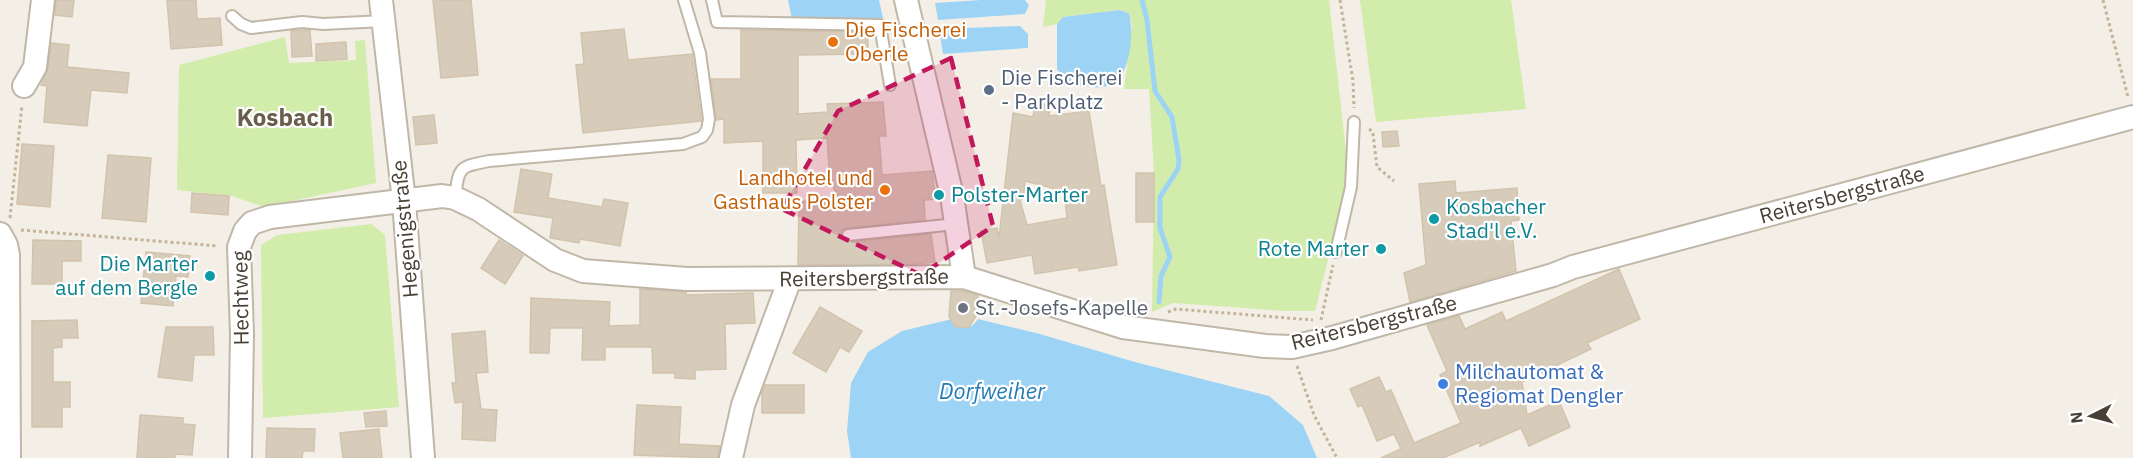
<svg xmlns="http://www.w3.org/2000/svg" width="2133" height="458" font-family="'IBM Plex Sans',sans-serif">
	<rect width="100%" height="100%" fill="#f4efe6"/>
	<g fill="#d1ecab">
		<polygon points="1046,0 1329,0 1346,152 1346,188 1315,311 1285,311 1173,303 1152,312 1154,173 1149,89 1124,89 1132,24 1129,13 1119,10 1063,17 1057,24 1043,27"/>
		<polygon points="1360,0 1511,0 1526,109 1376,122"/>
		<polygon points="285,37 289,63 356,60 355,41 365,40 376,183 264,207 232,196 177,190 179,65"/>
		<polygon points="371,224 385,235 399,407 263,418 261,245 277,235"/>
	</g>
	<g fill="#9dd4f6">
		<polygon points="788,0 879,0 883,18 792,19"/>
		<polygon points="981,0 1025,0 1029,5 1025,14 938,20 935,3"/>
		<path d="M1119,10L1129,13C1134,30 1131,74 1113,84C1100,91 1080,85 1066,83L1057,69V24L1063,17Z"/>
		<polygon points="1020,26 1028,34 1028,48 943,54 939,29"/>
		<path d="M952,319L956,326C967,329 972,328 978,319L1040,334L1135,362L1269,396L1303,425L1317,458H851L847,431L851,383L868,352L902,331Z"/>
	</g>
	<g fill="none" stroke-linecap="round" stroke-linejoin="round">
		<polyline stroke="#9dd4f6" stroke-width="5" points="1142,0 1147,20 1155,91 1172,117 1179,160 1178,169 1160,197 1160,228 1170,257 1161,276 1159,302"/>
	</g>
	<g fill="#d7cbba" stroke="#d2c3ad" stroke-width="1.5" fill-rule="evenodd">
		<polygon points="56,0 74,0 72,17 55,15"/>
		<polygon points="167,0 196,0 197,19 220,18 222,45 171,49"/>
		<polygon points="433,0 471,0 478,75 441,78"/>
		<polygon points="624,29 628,60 692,54 701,121 583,133 576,65 584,64 581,33"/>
		<polygon points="302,30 310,30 312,56 292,57 291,31"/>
		<polygon points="741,30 868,32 868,54 798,55 798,114 828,112 827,104 883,102 886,136 879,136 882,175 932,171 936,199 924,200 925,220 847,228 841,231 841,236 844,242 849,242 931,234 935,262 915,264 798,265 799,201 841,202 830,181 827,138 796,140 797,193 763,193 763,141 724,143 724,119 716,120 711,79 741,79"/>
		<polygon points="346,42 347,59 316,61 316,44"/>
		<polygon points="51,43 69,45 67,67 129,73 127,93 91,90 87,126 44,122 47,86 41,85 42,83 48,69"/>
		<path d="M1035,103L1050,105L1049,116L1089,111L1101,186L1104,185L1117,265L1079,271L1078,267L1035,274L1032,255L987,263L981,231L997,228L999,238L1013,113L1033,117ZM1025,181L1064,191L1067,218L1027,225L1020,200L1024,198Z"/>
		<polygon points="434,115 437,143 416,145 413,117"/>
		<polygon points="1397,131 1399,146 1383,147 1382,132"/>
		<polygon points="22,144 54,146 50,207 17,204"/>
		<polygon points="108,155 151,158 146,222 102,218"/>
		<polygon points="521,169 552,174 548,198 602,207 604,199 628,203 620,246 580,239 579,243 550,238 553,218 514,212"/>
		<rect x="1136" y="173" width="18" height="49"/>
		<polygon points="1455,181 1456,193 1517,188 1519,220 1511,221 1516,271 1410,302 1404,273 1426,265 1419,184"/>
		<polygon points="192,193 229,196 228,215 191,212"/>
		<polygon points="33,240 81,241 81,261 62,261 62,284 32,284"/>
		<polygon points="499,240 523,256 505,284 481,268"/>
		<polygon points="146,252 190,256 188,277 176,276 173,306 141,303"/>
		<polygon points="1619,269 1640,319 1587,343 1591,349 1522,382 1527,415 1559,401 1570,427 1529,446 1521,428 1480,446 1480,442 1443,458 1381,458 1401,449 1394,434 1377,441 1362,405 1358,407 1350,389 1379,377 1386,392 1391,390 1414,443 1461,423 1440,375 1447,371 1427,325 1459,316 1465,329 1502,312 1506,321"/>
		<polygon points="640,289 686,292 686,295 753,293 755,323 725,324 726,369 695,370 695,379 675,378 675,373 653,373 652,347 605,347 605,360 582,360 583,328 550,328 549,353 530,353 531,298 610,302 609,326 640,325"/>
		<polygon points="951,291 962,291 978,295 976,316 969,327 959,328 953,324 949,316"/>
		<polygon points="820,307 862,331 849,352 840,347 826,372 793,353"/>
		<polygon points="77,320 78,338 62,338 62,347 53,348 53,382 70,382 70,407 62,407 62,427 32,427 32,321"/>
		<polygon points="166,327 213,327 214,355 194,355 192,381 158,377"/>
		<polygon points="485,331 488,372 476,373 481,409 497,410 495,441 462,439 463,402 455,403 452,383 456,383 452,334"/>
		<polygon points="765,385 804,385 804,413 762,413 762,393"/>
		<polygon points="637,405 681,407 679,444 720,446 718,458 634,455"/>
		<polygon points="386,411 387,426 366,427 364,413"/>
		<polygon points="140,415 183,418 183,424 195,425 192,455 175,454 175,458 137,458"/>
		<polygon points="267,428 315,429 314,451 303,451 302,458 266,458"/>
		<polygon points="379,429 382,458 343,458 340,433"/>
	</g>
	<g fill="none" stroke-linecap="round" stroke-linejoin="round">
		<g stroke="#c0b7a8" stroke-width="14">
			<g id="service">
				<polyline points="712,0 717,22 880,25 890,85"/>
				<polyline points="232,16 241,24 251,28 302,22 323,24 384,21"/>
				<path d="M455,198C459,167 458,167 489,161L683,144L702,137L707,130L709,119L700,53L684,0"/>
				<polyline points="848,235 956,224"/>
				<polyline points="1336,252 1351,187 1354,122"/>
			</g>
		</g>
		<g stroke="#c0b7a8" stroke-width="26">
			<g id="minor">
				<polyline points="381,0 404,201 423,458"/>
				<polyline points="906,0 952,196 964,277"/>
				<polyline points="24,86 35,67 43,0"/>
				<polyline points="0,234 6,245 8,255 9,458"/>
				<polyline points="240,458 242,334 239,247 245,231 252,223 270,217 442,196 455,198 478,209 555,260 583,271 687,279 964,277 1123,327 1265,346 1292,347 1332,338 1553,275 1573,267 2133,117"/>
				<polyline points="731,458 743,405 790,279"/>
			</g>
		</g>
		<g stroke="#c3b398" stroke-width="3" stroke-dasharray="3 3" stroke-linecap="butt">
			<polyline points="1340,0 1353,81 1354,108"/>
			<polyline points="2103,0 2128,97"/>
			<polyline points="1369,129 1372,131 1373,134 1377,167 1394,181"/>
			<polyline points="10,218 22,105"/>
			<polyline points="21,230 218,246"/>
			<polyline points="1168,312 1176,309 1313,320"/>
			<polyline points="1321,320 1333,265"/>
			<polyline points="1297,366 1314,415 1337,458"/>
		</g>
		<use href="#service" stroke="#fff" stroke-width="10"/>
		<use href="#minor" stroke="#fff" stroke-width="22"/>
	</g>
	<path fill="#c2185b" fill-opacity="0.2" stroke="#c2185b" stroke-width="4.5" stroke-dasharray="12 8" stroke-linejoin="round" d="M951,58L993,226L921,275L782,209L838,111Z"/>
	<g fill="#e8710a" stroke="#fff" stroke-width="2">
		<circle cx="833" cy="42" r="6"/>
		<circle cx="885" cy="190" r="6"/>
	</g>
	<circle fill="#5c6f8a" stroke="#fff" stroke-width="2" cx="989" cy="90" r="6"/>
	<g fill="#0f9aa8" stroke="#fff" stroke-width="2">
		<circle cx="939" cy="195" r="6"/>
		<circle cx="1434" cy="219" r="6"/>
		<circle cx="1381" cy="249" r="6"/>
		<circle cx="210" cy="276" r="6"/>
	</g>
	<circle fill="#6b7280" stroke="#fff" stroke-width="2" cx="963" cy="308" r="6"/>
	<circle fill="#3f7fe0" stroke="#fff" stroke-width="2" cx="1443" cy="384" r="6"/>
	<g text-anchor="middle" stroke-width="4.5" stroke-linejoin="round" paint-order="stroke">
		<g font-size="21" fill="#c56008" stroke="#fff" text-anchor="start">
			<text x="845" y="37">Die Fischerei<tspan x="845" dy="24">Oberle</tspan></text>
			<text x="873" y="185" text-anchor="end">Landhotel und<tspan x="873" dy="24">Gasthaus Polster</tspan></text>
		</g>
		<g font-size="21" fill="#4e5e75" stroke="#fff" text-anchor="start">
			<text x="1001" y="85">Die Fischerei<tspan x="1001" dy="24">- Parkplatz</tspan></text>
		</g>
		<g font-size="21" fill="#0d838f" stroke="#fff" text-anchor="start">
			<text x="951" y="202">Polster-Marter</text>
			<text x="1446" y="214">Kosbacher<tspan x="1446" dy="24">Stad'l e.V.</tspan></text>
			<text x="1369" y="256" text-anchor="end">Rote Marter</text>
			<text x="198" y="271" text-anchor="end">Die Marter<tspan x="198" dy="24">auf dem Bergle</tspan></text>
		</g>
		<g font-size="21" fill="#484035" stroke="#fff">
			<text transform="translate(1842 195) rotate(-15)" y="7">Reitersbergstraße</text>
			<text transform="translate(405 229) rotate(-95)" y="7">Hegenigstraße</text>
			<text transform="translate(864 278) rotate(-1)" y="7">Reitersbergstraße</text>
			<text transform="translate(241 298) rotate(-91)" y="7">Hechtweg</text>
			<text transform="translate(1374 323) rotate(-14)" y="7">Reitersbergstraße</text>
		</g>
		<g font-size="21" fill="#5b616d" stroke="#fff" text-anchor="start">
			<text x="975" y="315">St.-Josefs-Kapelle</text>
		</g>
		<g font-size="21" fill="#366cbe" stroke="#fff" text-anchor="start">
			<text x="1455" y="379">Milchautomat &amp;<tspan x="1455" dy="24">Regiomat Dengler</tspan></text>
		</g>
		<g font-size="22" font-style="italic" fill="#247bb3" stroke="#fff">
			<text x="992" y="399">Dorfweiher</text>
		</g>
		<g font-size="24" font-weight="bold" fill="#6b5d4b" stroke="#fff">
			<text x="285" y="126">Kosbach</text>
		</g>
	</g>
	<g transform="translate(2091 416) rotate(264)" stroke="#ffffff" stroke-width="4.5" paint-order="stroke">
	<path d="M0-4.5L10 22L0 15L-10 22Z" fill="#484035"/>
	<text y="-9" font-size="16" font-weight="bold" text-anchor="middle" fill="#484035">N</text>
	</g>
</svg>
